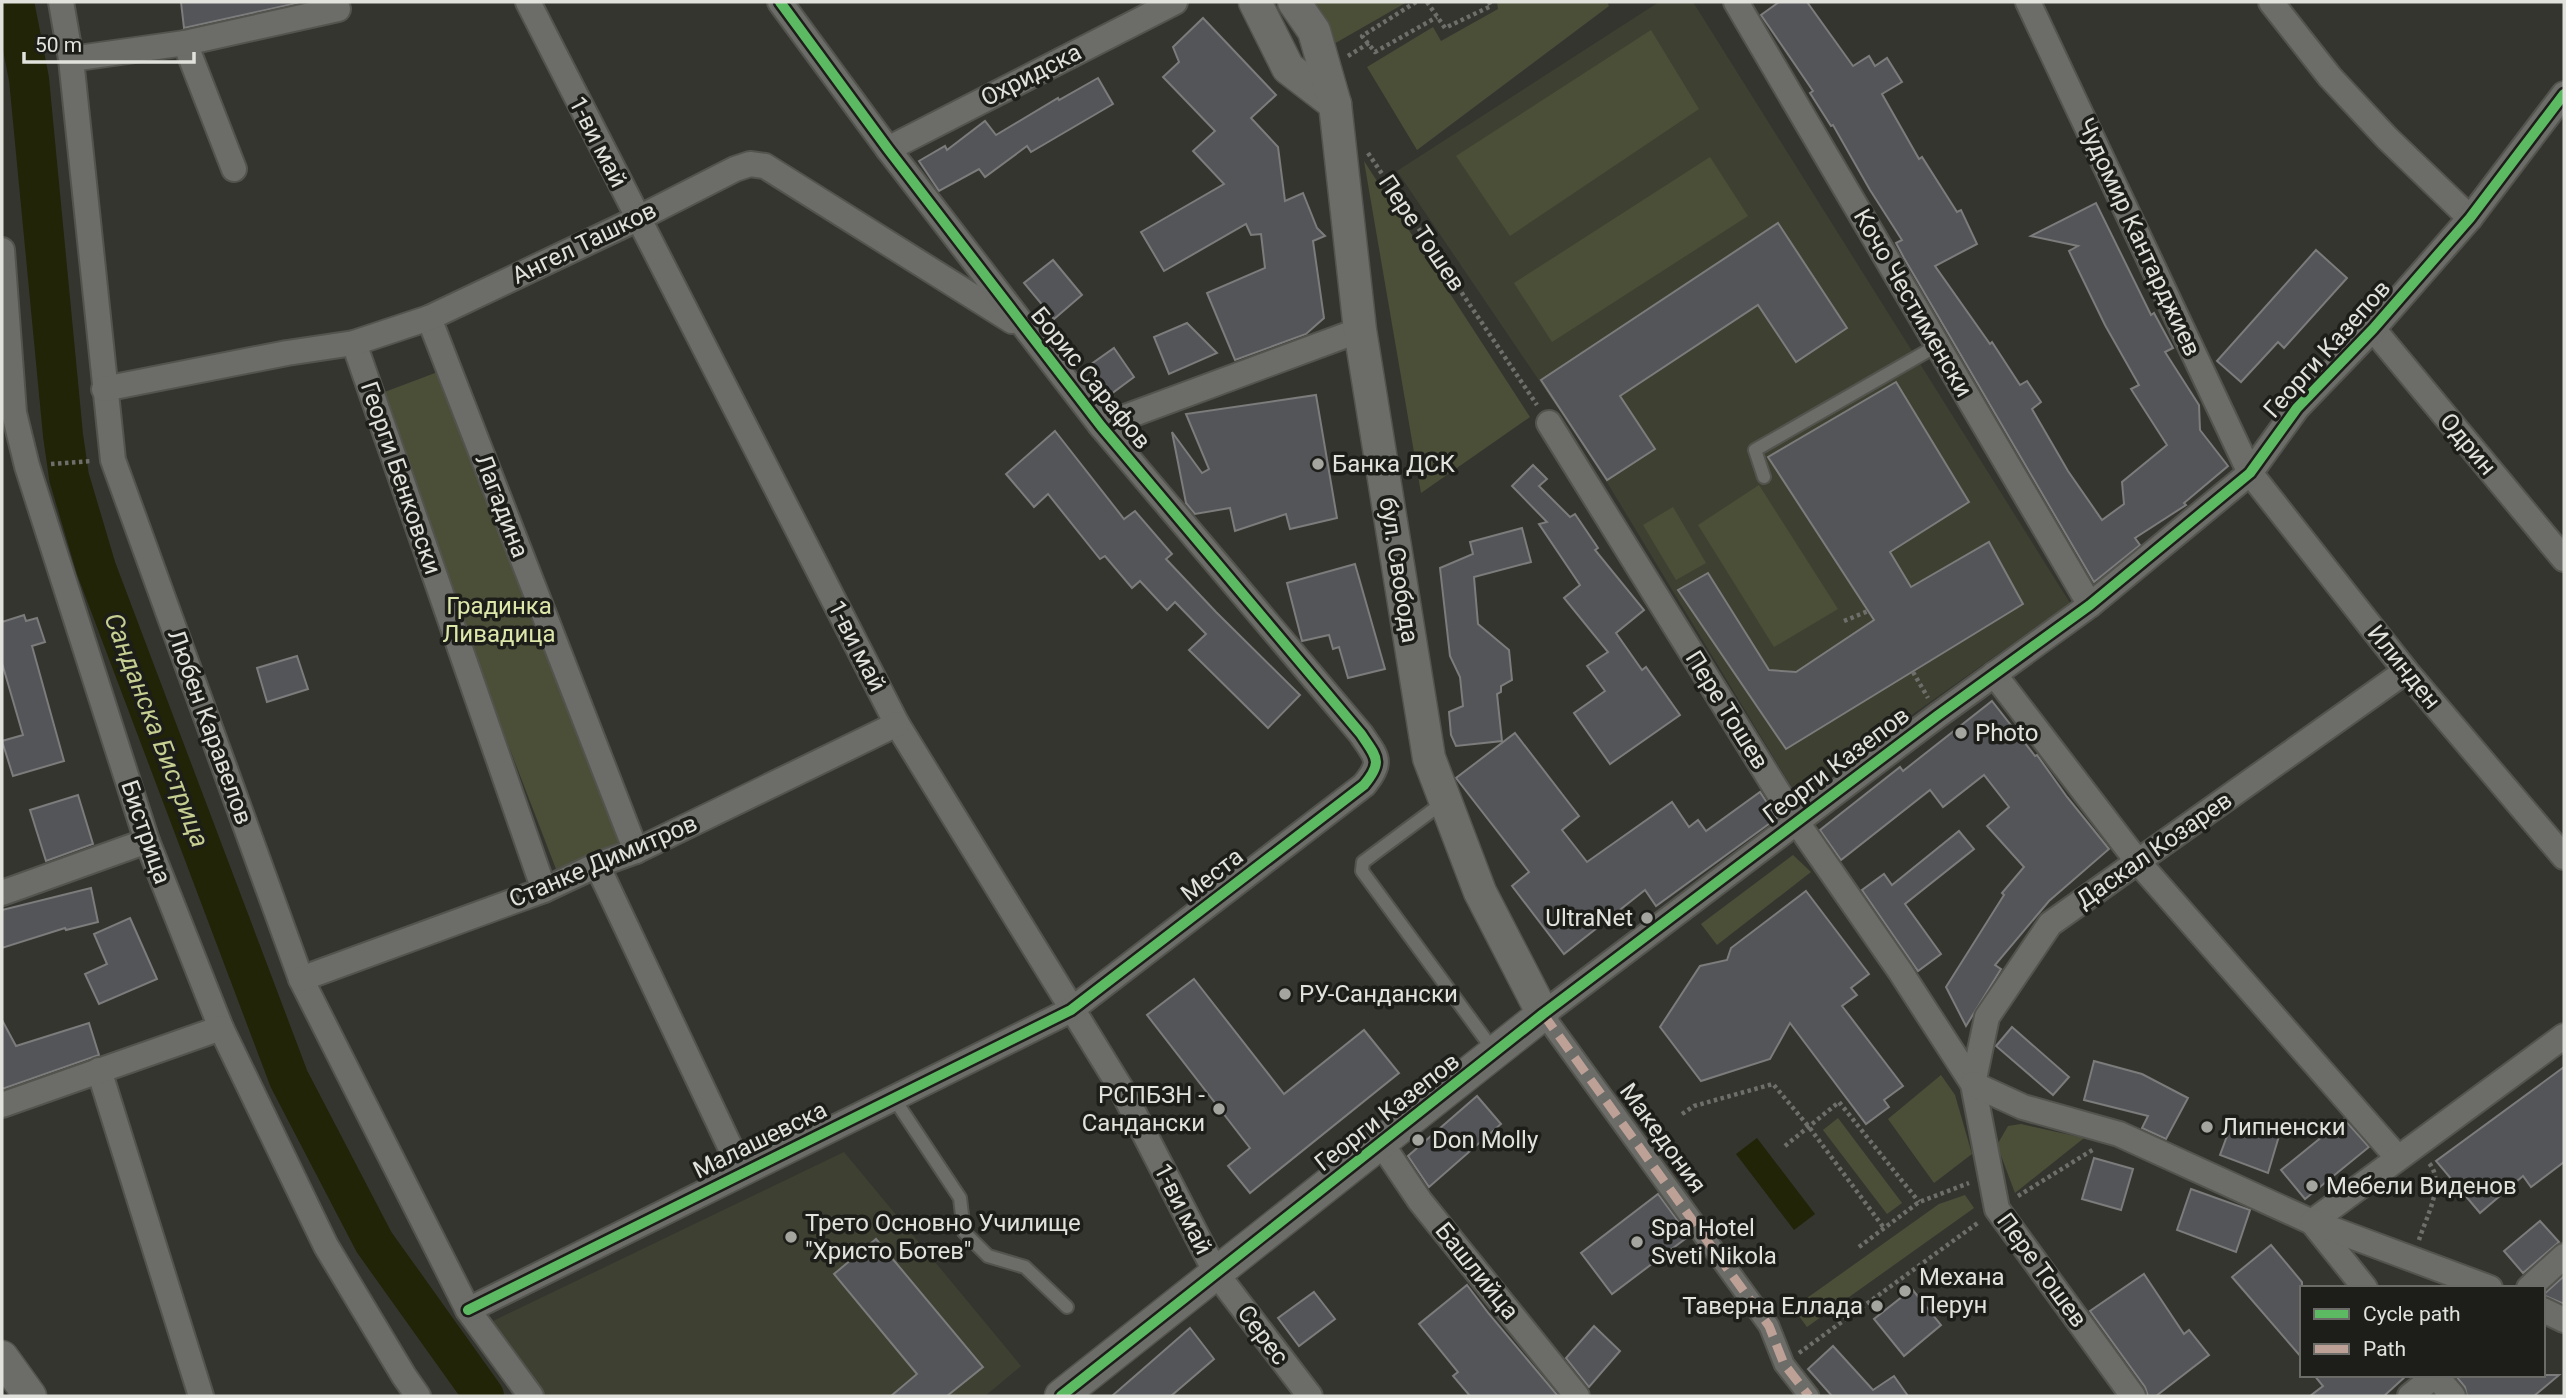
<svg xmlns="http://www.w3.org/2000/svg" width="2566" height="1398" font-family="Roboto,sans-serif">
	<rect width="100%" height="100%" fill="#353530"/>
	<g fill="#3e4032">
		<polygon points="1659,2 1693,2 2070,603 1797,796 1599,469 1397,171"/>
		<polygon points="844,1152 1021,1366 985,1396 546,1396 493,1321"/>
	</g>
	<g fill="#4b4f38">
		<polygon points="1308,2 1407,2 1332,45"/>
		<polygon points="1497,2 1607,2 1609,6 1417,150 1367,67 1433,27 1441,41 1498,9"/>
		<polygon points="1651,30 1699,109 1510,236 1456,156"/>
		<polygon points="1710,157 1748,216 1552,342 1514,283"/>
		<polygon points="1364,161 1530,417 1421,493"/>
		<polygon points="443,370 624,843 556,869 374,396"/>
		<polygon points="1759,485 1838,609 1774,647 1698,525"/>
		<polygon points="1673,507 1706,563 1676,580 1643,525"/>
		<polygon points="1793,855 1811,872 1717,945 1701,924"/>
		<polygon points="1941,1075 1955,1095 1972,1154 1934,1183 1888,1119"/>
		<polygon points="1838,1118 1902,1203 1887,1214 1823,1130"/>
		<polygon points="2021,1124 2084,1138 2015,1193 1997,1145 2008,1126"/>
		<polygon points="1965,1195 1974,1208 1807,1327 1793,1308 1939,1204"/>
	</g>
	<polygon fill="#212407" points="1757,1138 1815,1214 1794,1230 1736,1154"/>
	<g fill="none" stroke-linecap="round" stroke-linejoin="round">
		<polyline stroke="#212407" stroke-width="40" points="14,2 29,79 63,435 69,477 96,568 289,1079 374,1242 484,1396"/>
	</g>
	<g fill="#535559" stroke="#7b7c7b" stroke-width="2">
		<polygon points="181,2 302,2 184,28"/>
		<polygon points="1779,2 1807,2 1853,66 1869,56 1875,66 1887,58 1902,82 1882,94 1919,159 1922,157 1957,212 1961,210 1977,244 1935,266 1990,344 1992,342 2020,385 2027,381 2041,402 2032,409 2068,471 2102,520 2124,504 2122,482 2167,445 2131,389 2139,385 2105,325 2069,251 2078,246 2031,236 2096,203 2151,315 2154,313 2173,348 2165,352 2199,405 2200,430 2228,466 2184,503 2186,505 2135,538 2140,545 2094,582 1904,258 1896,243 1902,240 1870,190 1833,125 1831,126 1810,93 1813,91 1761,15"/>
		<polygon points="1203,18 1276,95 1251,118 1278,147 1285,201 1303,193 1317,228 1325,236 1313,241 1324,318 1306,334 1235,360 1207,293 1265,268 1261,234 1251,235 1246,224 1164,271 1141,232 1224,184 1193,151 1215,131 1163,77 1179,62 1173,47"/>
		<polygon points="1098,78 1113,104 1031,152 1027,146 985,177 979,169 939,191 919,161 945,146 947,150 985,121 996,135 1058,98 1059,100"/>
		<polygon points="1778,223 1847,328 1796,362 1758,305 1620,396 1655,449 1607,480 1541,380"/>
		<polygon points="2316,250 2347,278 2284,348 2278,342 2241,382 2217,361"/>
		<polygon points="1053,260 1082,295 1054,319 1024,283"/>
		<polygon points="1187,323 1217,353 1169,374 1154,337"/>
		<polygon points="1114,348 1134,377 1107,397 1087,367"/>
		<polygon points="1896,382 1969,502 1890,552 1911,587 1989,542 2023,604 1786,749 1678,590 1708,573 1769,670 1796,672 1874,620 1768,457"/>
		<polygon points="1316,395 1337,518 1290,529 1286,514 1235,531 1230,508 1195,514 1186,503 1172,432 1202,473 1209,469 1186,414"/>
		<polygon points="1055,431 1124,519 1135,511 1172,554 1166,559 1216,612 1300,695 1268,728 1189,650 1206,634 1175,602 1167,610 1140,581 1132,588 1105,556 1100,559 1048,494 1034,507 1006,474"/>
		<polygon points="1533,465 1547,479 1539,486 1570,517 1575,514 1598,548 1595,550 1644,610 1616,633 1642,670 1646,667 1680,715 1610,764 1574,713 1605,691 1587,666 1608,652 1564,598 1580,585 1539,524 1547,522 1512,486"/>
		<polygon points="1522,528 1531,562 1474,577 1478,624 1509,650 1512,680 1501,686 1501,692 1497,694 1502,741 1456,746 1451,735 1449,712 1463,706 1460,677 1450,656 1440,568 1473,554 1470,542"/>
		<polygon points="1355,564 1385,669 1348,678 1339,647 1333,649 1329,635 1302,641 1287,583"/>
		<polygon points="24,615 26,621 37,618 45,642 32,646 64,761 13,776 2,741 23,735 2,663 2,622"/>
		<polygon points="297,656 308,689 267,702 257,668"/>
		<polygon points="1992,701 2035,756 2037,755 2067,797 2109,849 2049,901 1995,965 2001,969 1966,1026 1946,987 2004,895 2002,893 2024,867 1987,826 2009,807 1984,775 1943,807 1930,790 1841,860 1820,830 1900,767 1903,771"/>
		<polygon points="1515,733 1579,816 1562,830 1587,862 1672,802 1689,827 1698,820 1706,831 1760,792 1777,818 1656,906 1645,890 1564,954 1512,886 1529,872 1456,778"/>
		<polygon points="78,795 93,844 46,861 30,810"/>
		<polygon points="1959,831 1974,849 1905,904 1941,954 1918,971 1862,890 1884,874 1892,885"/>
		<polygon points="91,888 98,922 66,930 65,928 2,948 2,910"/>
		<polygon points="1806,891 1869,974 1851,988 1857,995 1842,1006 1903,1086 1884,1100 1889,1107 1866,1124 1790,1023 1770,1059 1701,1081 1660,1027 1700,966 1727,960 1731,948"/>
		<polygon points="130,918 157,979 99,1004 85,974 107,964 94,934"/>
		<polygon points="1194,979 1284,1094 1364,1030 1399,1073 1250,1193 1228,1166 1250,1148 1147,1015"/>
		<polygon points="2,1020 16,1046 89,1023 99,1055 2,1089"/>
		<polygon points="2012,1027 2069,1077 2053,1095 1996,1046"/>
		<polygon points="2094,1061 2142,1074 2188,1098 2166,1139 2142,1128 2148,1116 2084,1100"/>
		<polygon points="2564,1067 2564,1162 2531,1187 2523,1176 2480,1213 2436,1161"/>
		<polygon points="1477,1096 1501,1124 1429,1187 1408,1156"/>
		<polygon points="2344,1119 2369,1147 2305,1199 2281,1170"/>
		<polygon points="2233,1120 2279,1136 2268,1173 2220,1155"/>
		<polygon points="2094,1158 2133,1169 2121,1210 2082,1199"/>
		<polygon points="2191,1189 2250,1210 2236,1252 2177,1230"/>
		<polygon points="1658,1194 1689,1236 1612,1294 1581,1253"/>
		<polygon points="2540,1221 2559,1242 2523,1273 2504,1251"/>
		<polygon points="876,1239 983,1367 947,1396 891,1396 917,1374 834,1274"/>
		<polygon points="2271,1245 2302,1282 2302,1358 2232,1277"/>
		<polygon points="2144,1274 2184,1334 2189,1330 2209,1355 2156,1396 2148,1396 2145,1387 2090,1311"/>
		<polygon points="2564,1276 2564,1304 2543,1295"/>
		<polygon points="1467,1285 1489,1314 1558,1396 1470,1396 1453,1376 1458,1372 1419,1324"/>
		<polygon points="1912,1289 1941,1325 1904,1356 1874,1319"/>
		<polygon points="1314,1292 1335,1319 1299,1346 1278,1318"/>
		<polygon points="1594,1326 1620,1351 1589,1387 1566,1358"/>
		<polygon points="1190,1328 1214,1359 1171,1396 1112,1396"/>
		<polygon points="1833,1346 1873,1390 1894,1376 1908,1396 1832,1396 1808,1369"/>
		<polygon points="2314,1375 2407,1375 2384,1396 2310,1396 2323,1386"/>
		<polygon points="2455,1375 2559,1375 2534,1396 2467,1396 2465,1387"/>
	</g>
	<g fill="none" stroke-linecap="round" stroke-linejoin="round">
		<g stroke="#54544f" stroke-width="16">
			<g id="service">
				<polyline points="1764,477 1755,450 1938,345"/>
				<polyline points="1445,801 1363,862 1362,871 1494,1051"/>
				<polyline points="893,1097 960,1198 964,1232 988,1256 1025,1267 1067,1307"/>
			</g>
		</g>
		<g stroke="#54544f" stroke-width="23">
			<polyline id="pedestrian" points="1543,1014 1769,1326 1784,1364 1809,1396"/>
		</g>
		<g stroke="#54544f" stroke-width="28">
			<g id="minor">
				<polyline points="61,2 71,59 113,460 301,979 468,1310 531,1396"/>
				<polyline points="528,2 897,724 1122,1090 1216,1273 1310,1396"/>
				<polyline points="1736,2 2090,605"/>
				<polyline points="2028,2 2250,473 2406,671 2564,857"/>
				<polyline points="2271,2 2330,77 2387,138 2470,218"/>
				<polyline points="185,43 234,169"/>
				<polyline points="71,59 185,43 338,9"/>
				<polyline points="888,149 1175,2"/>
				<polyline points="2,250 14,413 27,466 147,841 221,1028 326,1246 404,1376 418,1396"/>
				<polyline points="429,318 636,851"/>
				<polyline points="2373,329 2564,559"/>
				<polyline points="354,343 544,890"/>
				<polyline points="104,389 287,353 354,343 429,318 637,219 735,169 750,164 765,166 1012,321"/>
				<polyline points="1549,423 1796,821 1900,971 1973,1084 1997,1209 2133,1396"/>
				<polyline points="1101,426 1360,330"/>
				<polyline points="1994,674 2138,862 2398,1158"/>
				<polyline points="597,865 742,1172"/>
				<polyline points="2,893 147,841"/>
				<polyline points="301,979 544,890 597,865 636,851 897,724"/>
				<polyline points="1543,1014 1937,716 2090,605 2250,473 2297,408 2373,329 2470,218 2564,94"/>
				<polyline points="99,1070 201,1396"/>
				<polyline points="1973,1084 1987,1017 2050,924 2406,671"/>
				<polyline points="1973,1084 2023,1107 2119,1134 2312,1222 2365,1288"/>
				<polyline points="2,1105 221,1028"/>
				<polyline points="1381,1143 1420,1201 1577,1396"/>
				<polyline points="2312,1222 2564,1036"/>
				<polyline points="2313,1222 2490,1288"/>
				<polyline points="2529,1288 2564,1256"/>
				<path d="M468,1310L1071,1010L1364,785C1384,761 1376,757 1361,734L1101,426L888,149L780,2"/>
				<polyline points="2543,1310 2564,1320"/>
				<polyline points="2435,1375 2453,1396"/>
				<polyline points="2410,1396 2436,1375"/>
			</g>
		</g>
		<g stroke="#54544f" stroke-width="35">
			<g id="tertiary">
				<polyline points="1255,2 1288,68 1335,104"/>
				<polyline points="2,1357 30,1396"/>
				<polyline points="1061,1396 1543,1014 1480,892 1429,758 1360,330 1335,104 1314,31 1294,2"/>
			</g>
		</g>
		<g stroke="#6e6f6b" stroke-width="4.5" stroke-dasharray="3.5 3.5" stroke-linecap="butt">
			<polyline points="1416,2 1362,36 1375,52 1437,17"/>
			<polyline points="1427,2 1445,28 1491,6 1489,2"/>
			<polyline points="1348,56 1369,43"/>
			<polyline points="1368,153 1537,405"/>
			<polyline points="51,464 91,461"/>
			<polyline points="1844,621 1868,611"/>
			<polyline points="1913,672 1928,698"/>
			<polyline points="1682,1114 1694,1106 1773,1084 1809,1127 1884,1228"/>
			<polyline points="1785,1146 1839,1102 1919,1202"/>
			<polyline points="2018,1196 2094,1149"/>
			<path d="M2419,1240C2426,1217 2446,1183 2429,1163"/>
			<polyline points="1859,1247 1919,1202 1969,1183"/>
			<polyline points="1799,1353 1979,1222"/>
		</g>
		<use href="#service" stroke="#6c6c68" stroke-width="12"/>
		<use href="#pedestrian" stroke="#6c6c68" stroke-width="19"/>
		<use href="#minor" stroke="#6c6c68" stroke-width="24"/>
		<use href="#tertiary" stroke="#6c6c68" stroke-width="32"/>
		<polyline stroke="#bda197" stroke-width="9" stroke-dasharray="18 9" stroke-linecap="butt" points="1543,1014 1769,1326 1784,1364 1809,1396"/>
		<g stroke="#1d1e1a" stroke-width="15">
			<g id="cycleway">
				<path d="M468,1310L1071,1010L1364,785C1384,761 1376,757 1361,734L1101,426L888,149L780,2"/>
				<polyline points="1061,1396 1543,1014 1937,716 2090,605 2250,473 2297,408 2373,329 2470,218 2564,94"/>
			</g>
		</g>
		<use href="#cycleway" stroke="#5cba63" stroke-width="10"/>
	</g>
	<g fill="#a5a5a0" stroke="#1d1e1a" stroke-width="2.5">
		<circle cx="1318" cy="464" r="7"/>
		<circle cx="1961" cy="733" r="7"/>
		<circle cx="1647" cy="918" r="7"/>
		<circle cx="1285" cy="994" r="7"/>
		<circle cx="1219" cy="1109" r="7"/>
		<circle cx="2207" cy="1127" r="7"/>
		<circle cx="1418" cy="1140" r="7"/>
		<circle cx="2312" cy="1186" r="7"/>
		<circle cx="791" cy="1237" r="7"/>
		<circle cx="1637" cy="1242" r="7"/>
		<circle cx="1905" cy="1291" r="7"/>
		<circle cx="1877" cy="1306" r="7"/>
	</g>
	<g text-anchor="middle" stroke-width="7" stroke-linejoin="round" paint-order="stroke">
		<g font-size="24" fill="#e1e2dc" stroke="#1d1e1a">
			<text transform="translate(1031 75) rotate(-27)" y="8">Охридска</text>
			<text transform="translate(598 142) rotate(63)" y="8">1-ви май</text>
			<text transform="translate(1422 233) rotate(56)" y="8">Пере Тошев</text>
			<text transform="translate(2139 237) rotate(65)" y="8">Чудомир Кантарджиев</text>
			<text transform="translate(584 243) rotate(-26)" y="8">Ангел Ташков</text>
			<text transform="translate(1913 303) rotate(60)" y="8">Кочо Честименски</text>
			<text transform="translate(2327 349) rotate(-48)" y="8">Георги Казепов</text>
			<text transform="translate(1091 378) rotate(51)" y="8">Борис Сарафов</text>
			<text transform="translate(2468 444) rotate(50)" y="8">Одрин</text>
			<text transform="translate(401 478) rotate(71)" y="8">Георги Бенковски</text>
			<text transform="translate(502 506) rotate(69)" y="8">Лагадина</text>
			<text transform="translate(1399 570) rotate(81)" y="8">бул. Свобода</text>
			<text transform="translate(857 646) rotate(63)" y="8">1-ви май</text>
			<text transform="translate(2404 667) rotate(51)" y="8">Илинден</text>
			<text transform="translate(1727 710) rotate(58)" y="8">Пере Тошев</text>
			<text transform="translate(210 727) rotate(70)" y="8">Любен Каравелов</text>
			<text transform="translate(1836 765) rotate(-37)" y="8">Георги Казепов</text>
			<text transform="translate(146 832) rotate(71)" y="8">Бистрица</text>
			<text transform="translate(2154 850) rotate(-35)" y="8">Даскал Козарев</text>
			<text transform="translate(603 861) rotate(-23)" y="8">Станке Димитров</text>
			<text transform="translate(1212 875) rotate(-38)" y="8">Места</text>
			<text transform="translate(1387 1112) rotate(-38)" y="8">Георги Казепов</text>
			<text transform="translate(1663 1138) rotate(54)" y="8">Македония</text>
			<text transform="translate(760 1140) rotate(-26)" y="8">Малашевска</text>
			<text transform="translate(1183 1209) rotate(63)" y="8">1-ви май</text>
			<text transform="translate(2042 1270) rotate(54)" y="8">Пере Тошев</text>
			<text transform="translate(1477 1271) rotate(51)" y="8">Башлийца</text>
			<text transform="translate(1263 1335) rotate(53)" y="8">Серес</text>
		</g>
		<g font-size="24" fill="#e1e2dc" stroke="#1d1e1a" text-anchor="start">
			<text x="1332" y="472">Банка ДСК</text>
			<text x="1975" y="741">Photo</text>
			<text x="1633" y="926" text-anchor="end">UltraNet</text>
			<text x="1299" y="1002">РУ-Сандански</text>
			<text x="1205" y="1103" text-anchor="end">РСПБЗН -<tspan x="1205" dy="28">Сандански</tspan></text>
			<text x="2221" y="1135">Липненски</text>
			<text x="1432" y="1148">Don Molly</text>
			<text x="2326" y="1194">Мебели Виденов</text>
			<text x="805" y="1231">Трето Основно Училище<tspan x="805" dy="28">"Христо Ботев"</tspan></text>
			<text x="1651" y="1236">Spa Hotel<tspan x="1651" dy="28">Sveti Nikola</tspan></text>
			<text x="1919" y="1285">Механа<tspan x="1919" dy="28">Перун</tspan></text>
			<text x="1863" y="1314" text-anchor="end">Таверна Еллада</text>
		</g>
		<g font-size="24" fill="#dee7aa" stroke="#1d1e1a">
			<text x="499" y="614">Градинка<tspan x="499" dy="28">Ливадица</tspan></text>
		</g>
		<g font-size="26" font-style="italic" fill="#c6ce92" stroke="#1d1e1a">
			<text transform="translate(157 730) rotate(69)" y="9">Санданска Бистрица</text>
		</g>
	</g>
	<rect width="2566" height="1398" fill="none" stroke="#e1e2dc" stroke-width="7"/>
	<rect x="2300" y="1286" width="245" height="91" fill="#1d1e1a" stroke="#6b6c68" stroke-width="2"/>
	<rect x="2314" y="1309" width="35" height="10" fill="#5cba63" stroke="#6b6c68" stroke-width="2"/>
	<text x="2363" y="1321" font-size="21" fill="#e1e2dc">Cycle path</text>
	<rect x="2314" y="1344" width="35" height="10" fill="#bda197" stroke="#6b6c68" stroke-width="2"/>
	<text x="2363" y="1356" font-size="21" fill="#e1e2dc">Path</text>
	<path d="M24 52v10h170v-10" fill="none" stroke="#e1e2dc" stroke-width="3.5"/>
	<text x="35" y="52" font-size="21" fill="#e1e2dc" stroke="#1d1e1a" stroke-width="5" paint-order="stroke">50 m</text>
</svg>
